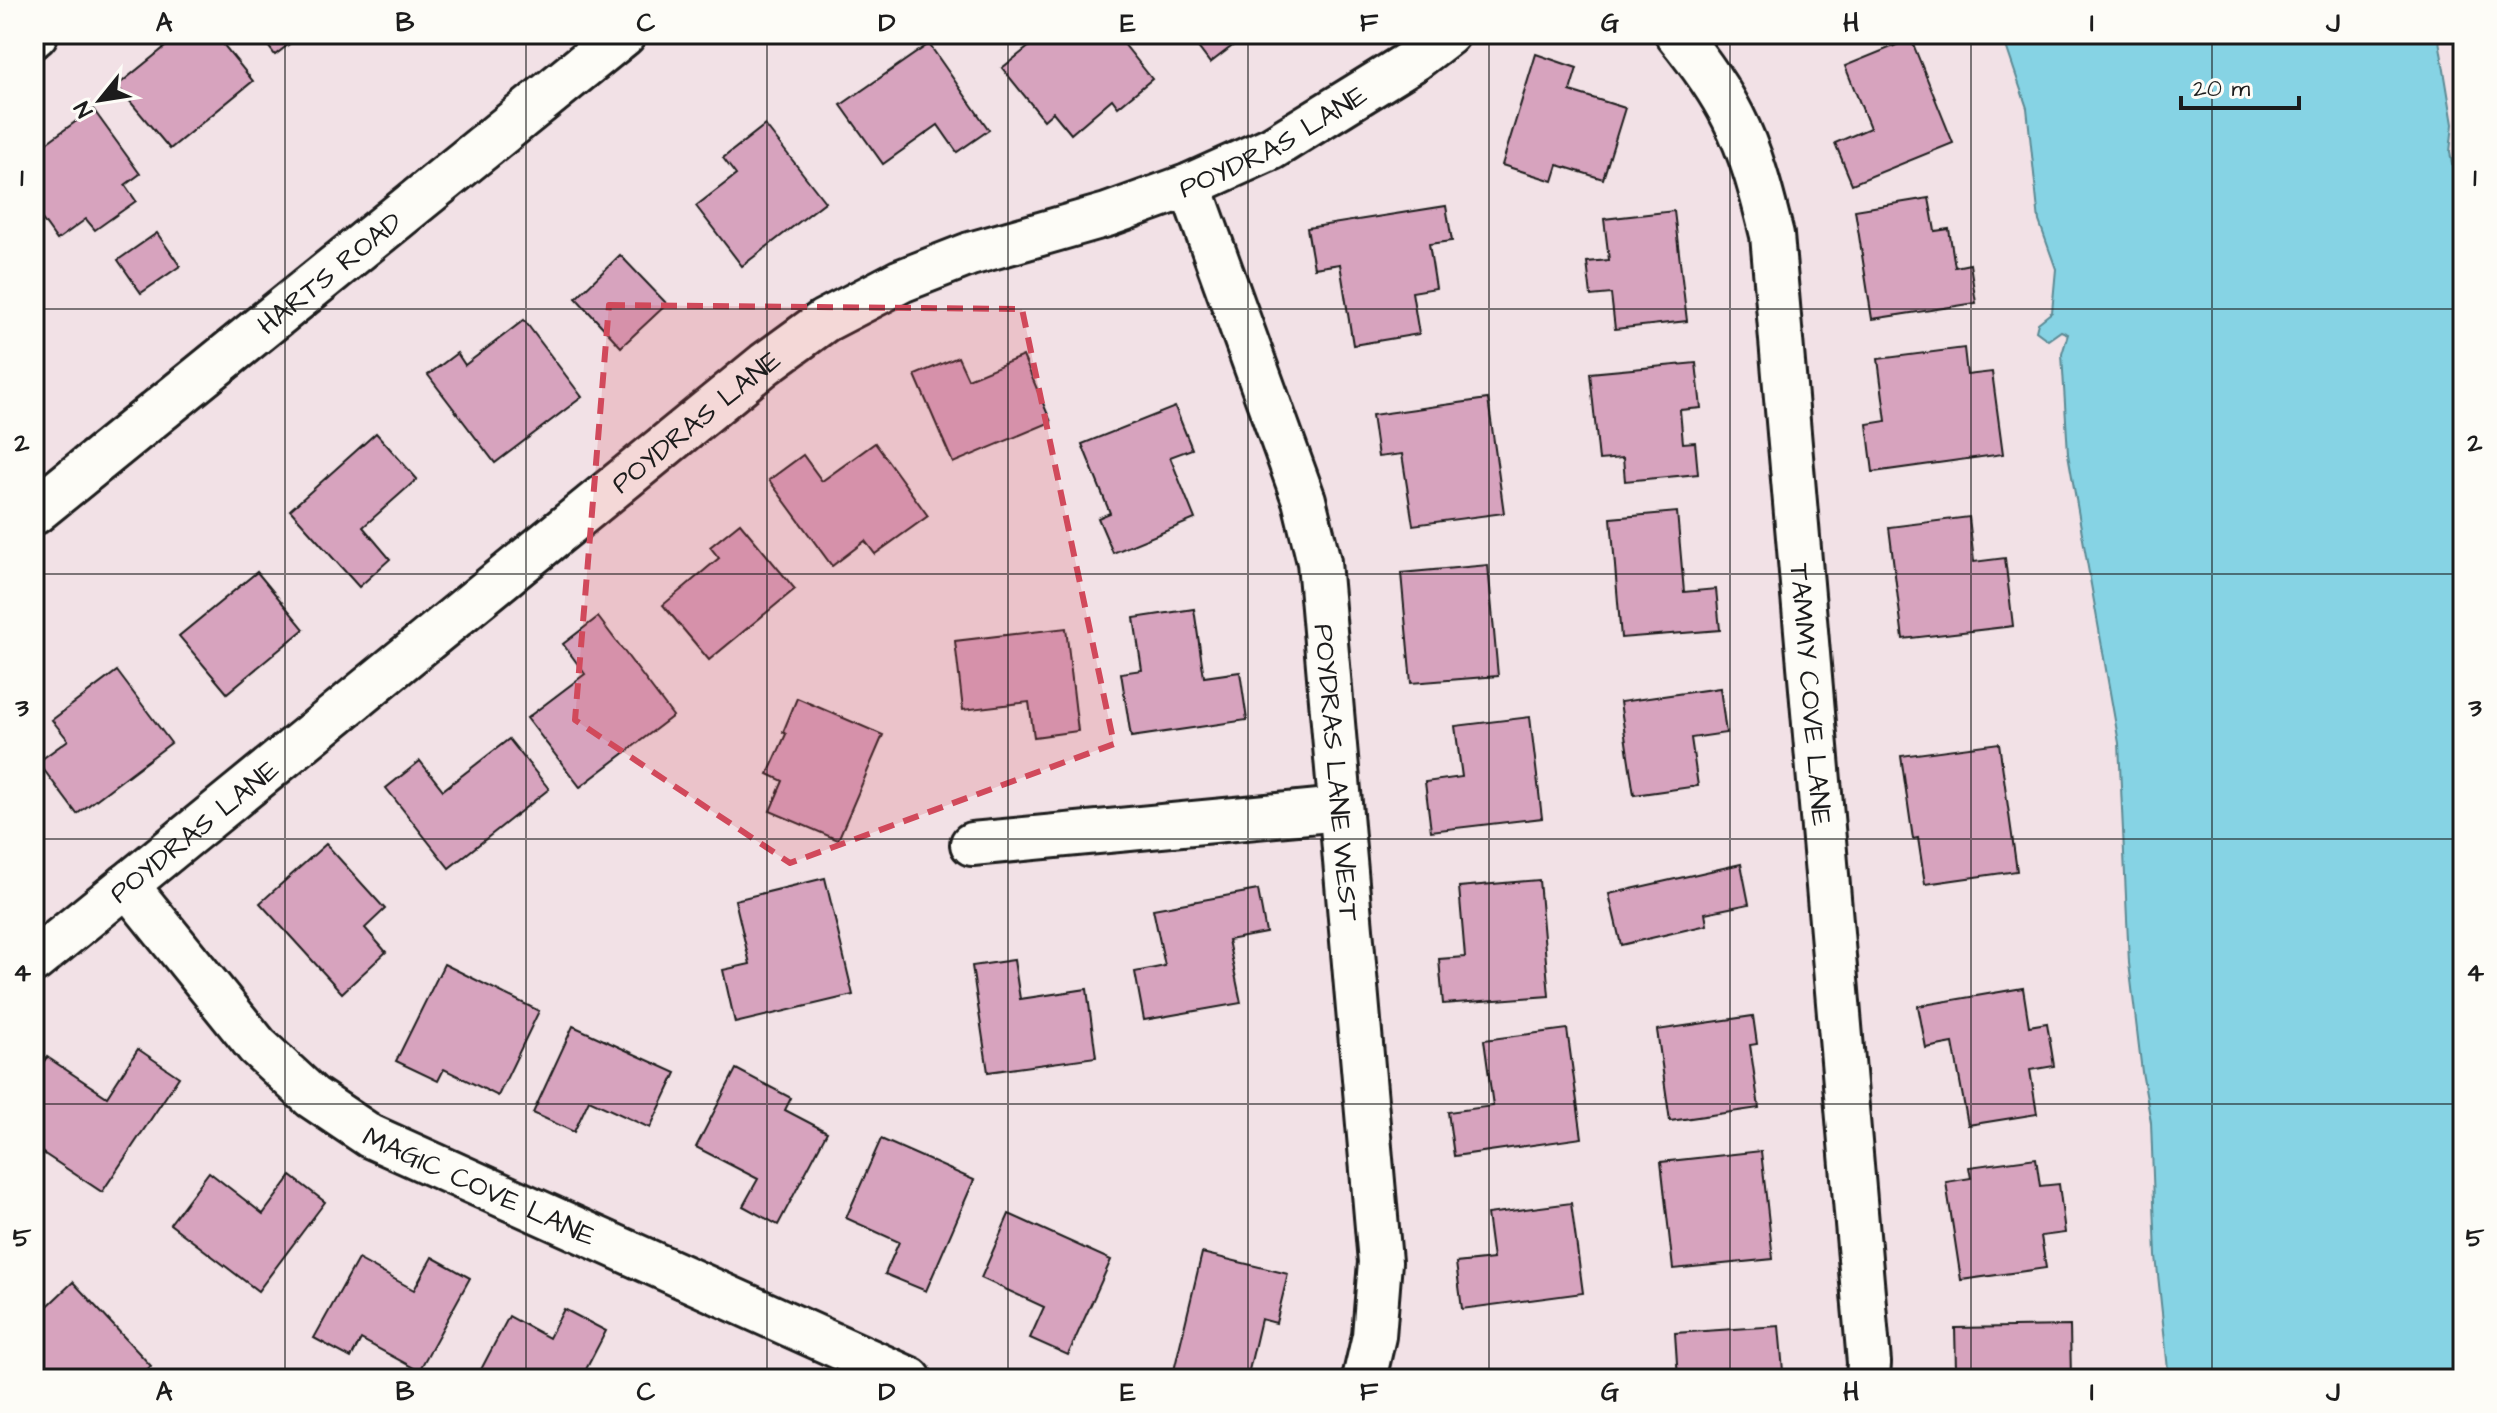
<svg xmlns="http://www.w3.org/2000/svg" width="2497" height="1413" font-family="'Architects Daughter',sans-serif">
	<rect width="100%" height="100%" fill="#f2e1e6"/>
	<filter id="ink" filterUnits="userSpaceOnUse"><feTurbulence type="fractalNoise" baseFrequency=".0125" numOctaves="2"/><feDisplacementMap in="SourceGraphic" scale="16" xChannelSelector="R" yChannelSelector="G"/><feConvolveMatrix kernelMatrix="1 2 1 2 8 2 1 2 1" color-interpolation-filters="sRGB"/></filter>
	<g filter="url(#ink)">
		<polygon fill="#86d3e4" stroke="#5c8a94" stroke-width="2" points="2002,34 2438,34 2453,124 2450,152 2463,226 2463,366 2457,384 2463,417 2463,1379 2169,1379 2156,1256 2151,1122 2142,1072 2129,963 2119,743 2068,454 2062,354 2068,334 2061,331 2048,340 2036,331 2038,323 2052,312 2056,269 2039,221 2027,108"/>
		<g fill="#d7a3be" stroke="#1c1c1c" stroke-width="2">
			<polygon points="181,34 215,34 253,81 170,149 117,86"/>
			<polygon points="259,34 302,34 275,55"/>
			<polygon points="1045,34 1116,34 1152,79 1118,107 1112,99 1071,134 1053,112 1044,120 1002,68"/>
			<polygon points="1188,34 1248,34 1210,63"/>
			<polygon points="1911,39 1953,143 1852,184 1835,143 1870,128 1845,66"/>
			<polygon points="929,44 989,130 957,152 938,125 883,164 841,105"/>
			<polygon points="1536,54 1577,68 1570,91 1625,108 1603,179 1558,165 1553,181 1502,165"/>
			<polygon points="93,109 140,174 125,185 136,201 95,230 86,219 57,240 34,208 34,152"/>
			<polygon points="765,125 825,202 742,266 696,206 736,175 723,158"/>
			<polygon points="1929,198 1935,231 1949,229 1955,267 1970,264 1976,303 1872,319 1855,210"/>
			<polygon points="1446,206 1452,241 1429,244 1436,288 1412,292 1419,334 1353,345 1340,264 1314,268 1307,228"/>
			<polygon points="1674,211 1687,321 1615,329 1611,294 1591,296 1587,262 1609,260 1604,219"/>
			<polygon points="157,233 180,266 141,293 118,260"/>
			<polygon points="620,255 667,304 621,347 576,298"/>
			<polygon points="524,320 582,397 495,463 428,375 457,353 465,365"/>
			<polygon points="1964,348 1967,375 1992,372 2003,454 1873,472 1867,424 1886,421 1878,359"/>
			<polygon points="1023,356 1051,422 953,463 915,375 958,357 968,379"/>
			<polygon points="1696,363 1701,408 1680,410 1683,443 1695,442 1698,474 1625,481 1623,458 1599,460 1590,373"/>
			<polygon points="1488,399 1504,513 1413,525 1402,454 1378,457 1372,415"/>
			<polygon points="1175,407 1192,449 1170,457 1195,519 1113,553 1098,518 1110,513 1082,444"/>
			<polygon points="376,433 417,479 363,527 390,559 359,587 290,510"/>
			<polygon points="875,443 928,516 875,554 865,541 832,566 769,480 803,455 822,481"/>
			<polygon points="1677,512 1684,592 1716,589 1720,630 1621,638 1611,518"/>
			<polygon points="1969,517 1974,562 2005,558 2013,626 1903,639 1889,527"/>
			<polygon points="740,523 795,589 709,660 663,605 719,558 710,547"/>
			<polygon points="1488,565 1498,676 1411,683 1401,573"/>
			<polygon points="257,572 304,629 227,693 179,636"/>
			<polygon points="1194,609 1204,677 1240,672 1247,720 1131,737 1121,673 1142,670 1134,618"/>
			<polygon points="598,617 673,716 580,787 527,718 585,674 563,644"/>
			<polygon points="1066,628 1078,731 1034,737 1029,702 963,710 955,641"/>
			<polygon points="117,671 171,743 77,814 38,762 68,740 52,720"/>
			<polygon points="1720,688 1726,733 1691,738 1698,786 1634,795 1620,702"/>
			<polygon points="797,698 883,735 838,840 770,811 783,781 768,774 786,734 783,732"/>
			<polygon points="1530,717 1542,818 1431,831 1425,782 1462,777 1455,726"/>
			<polygon points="509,739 549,789 449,868 386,788 420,761 443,790"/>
			<polygon points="1999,743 2017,871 1925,884 1918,838 1913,839 1901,756"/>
			<polygon points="326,844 385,909 365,928 386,952 342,993 260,903"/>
			<polygon points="1741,864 1749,904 1705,913 1707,925 1621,945 1609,894"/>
			<polygon points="825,878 853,995 735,1023 723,970 750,964 735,900"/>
			<polygon points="1539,880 1549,996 1443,1004 1439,959 1465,957 1459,887"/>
			<polygon points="1258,890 1266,933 1228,940 1241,1003 1144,1020 1135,972 1165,966 1153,909"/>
			<polygon points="1014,960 1020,999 1087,989 1096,1057 988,1072 972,966"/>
			<polygon points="444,964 539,1011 498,1096 444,1069 438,1081 396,1061"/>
			<polygon points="2023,988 2029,1026 2047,1023 2054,1066 2030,1070 2037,1114 1968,1125 1953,1043 1926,1048 1918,1006"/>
			<polygon points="1753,1016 1757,1044 1750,1045 1759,1108 1670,1121 1657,1030"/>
			<polygon points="573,1026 676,1073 650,1128 589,1100 574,1132 533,1113"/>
			<polygon points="1567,1029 1582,1138 1454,1156 1448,1112 1493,1106 1484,1040"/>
			<polygon points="138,1049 179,1077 102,1192 34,1147 34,1076 47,1057 107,1097"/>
			<polygon points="736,1069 791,1098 785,1110 827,1132 778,1225 743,1206 758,1179 696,1147"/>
			<polygon points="881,1139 974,1180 926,1291 885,1274 899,1242 846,1218"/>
			<polygon points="1761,1151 1773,1259 1673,1269 1661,1162"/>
			<polygon points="2036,1158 2040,1186 2059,1184 2065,1233 2041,1236 2046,1268 1961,1280 1946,1182 1971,1178 1969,1167"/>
			<polygon points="209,1172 263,1214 291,1176 325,1202 258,1291 170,1224"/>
			<polygon points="1571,1203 1583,1293 1462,1309 1456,1263 1493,1259 1487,1214"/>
			<polygon points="1009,1214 1111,1260 1068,1355 1030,1338 1044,1307 981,1278"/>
			<polygon points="1202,1253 1288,1274 1276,1323 1261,1319 1247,1379 1172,1379"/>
			<polygon points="432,1257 470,1278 419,1371 361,1339 351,1358 314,1338 358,1259 414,1290"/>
			<polygon points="73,1282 151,1366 137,1379 48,1379 43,1374 38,1379 34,1379 34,1319"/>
			<polygon points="564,1309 606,1331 581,1379 476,1379 509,1316 549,1338"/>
			<polygon points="1779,1326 1783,1371 1759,1372 1760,1379 1678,1379 1675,1333"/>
			<polygon points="2070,1326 2071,1379 1988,1379 1988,1370 1956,1370 1955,1328"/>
		</g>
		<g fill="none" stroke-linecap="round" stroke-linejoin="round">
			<g stroke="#1c1c1c" stroke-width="48">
				<g id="street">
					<path id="s1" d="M1677,34C1698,60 1718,87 1733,117C1752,154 1762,195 1772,235L1869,1363L1868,1379"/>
					<polyline points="34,36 36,34"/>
					<path id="s2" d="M1190,185L1304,500L1319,562L1380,1262L1374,1336L1364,1379"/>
					<polyline points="972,844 1340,809"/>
					<path id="s3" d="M127,885L257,1046L312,1097L370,1136L910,1379"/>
					<path id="s4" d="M34,961L765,364L824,321L901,281L970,254L1107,215L1190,185L1272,148L1414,60L1448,34"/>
				</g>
			</g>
			<g stroke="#1c1c1c" stroke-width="50">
				<g id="secondary">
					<path id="s5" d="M34,512L623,34"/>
				</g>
			</g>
			<use href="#street" stroke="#fdfcf7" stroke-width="42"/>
			<use href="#secondary" stroke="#fdfcf7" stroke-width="44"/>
		</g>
	</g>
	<path fill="#d1495b" fill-opacity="0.2" stroke="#d1495b" stroke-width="6" stroke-dasharray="16 10" stroke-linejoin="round" d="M609,305L1022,309L1114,744L790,863L575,720Z"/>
	<path fill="none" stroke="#1c1c1c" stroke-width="2" stroke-opacity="0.55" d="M285,34V1379M526,34V1379M767,34V1379M1008,34V1379M1248,34V1379M1489,34V1379M1730,34V1379M1971,34V1379M2212,34V1379M34,309H2463M34,574H2463M34,839H2463M34,1104H2463"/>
	<g text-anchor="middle" stroke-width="8" stroke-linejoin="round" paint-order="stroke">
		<g font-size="28" fill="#1c1c1c" stroke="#fdfcf7">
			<text dy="10" stroke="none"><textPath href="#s4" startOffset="1502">POYDRAS LANE</textPath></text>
			<text dy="10" stroke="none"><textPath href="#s5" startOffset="380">HARTS ROAD</textPath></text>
			<text dy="10" stroke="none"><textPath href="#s4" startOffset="854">POYDRAS LANE</textPath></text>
			<text dy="10" stroke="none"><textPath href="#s1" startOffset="686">TAMMY COVE LANE</textPath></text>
			<text dy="10" stroke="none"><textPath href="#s2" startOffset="610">POYDRAS LANE WEST</textPath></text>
			<text dy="10" stroke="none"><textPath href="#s4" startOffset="206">POYDRAS LANE</textPath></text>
			<text dy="10" stroke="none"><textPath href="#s3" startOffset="472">MAGIC COVE LANE</textPath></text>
		</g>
	</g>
	<rect width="2497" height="1413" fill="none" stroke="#fdfcf7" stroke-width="88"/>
	<g transform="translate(100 100) rotate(240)" stroke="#fdfcf7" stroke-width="6" paint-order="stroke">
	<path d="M0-6L14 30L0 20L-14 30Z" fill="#1c1c1c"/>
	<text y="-12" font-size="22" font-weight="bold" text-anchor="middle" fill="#1c1c1c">N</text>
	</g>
	<path d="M2181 96v12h118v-12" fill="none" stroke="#1c1c1c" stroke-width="4"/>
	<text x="2193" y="96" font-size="24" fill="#1c1c1c" stroke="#fdfcf7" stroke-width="6" paint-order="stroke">20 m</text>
	<rect x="44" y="44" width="2409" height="1325" fill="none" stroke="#1c1c1c" stroke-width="3"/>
	<g font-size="26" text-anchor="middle" font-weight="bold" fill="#1c1c1c">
		<text x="164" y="31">A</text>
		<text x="405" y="31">B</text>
		<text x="646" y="31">C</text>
		<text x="887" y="31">D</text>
		<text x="1128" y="31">E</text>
		<text x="1369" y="31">F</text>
		<text x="1610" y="31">G</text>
		<text x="1851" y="31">H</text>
		<text x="2092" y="31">I</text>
		<text x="2333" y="31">J</text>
		<text x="22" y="186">1</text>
		<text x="2475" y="186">1</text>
		<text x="22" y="451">2</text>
		<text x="2475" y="451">2</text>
		<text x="22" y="716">3</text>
		<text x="2475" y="716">3</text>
		<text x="22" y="981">4</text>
		<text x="2475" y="981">4</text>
		<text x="22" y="1246">5</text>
		<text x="2475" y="1246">5</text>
		<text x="164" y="1400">A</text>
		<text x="405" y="1400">B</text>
		<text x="646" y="1400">C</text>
		<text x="887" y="1400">D</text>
		<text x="1128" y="1400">E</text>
		<text x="1369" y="1400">F</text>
		<text x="1610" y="1400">G</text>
		<text x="1851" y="1400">H</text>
		<text x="2092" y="1400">I</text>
		<text x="2333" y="1400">J</text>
	</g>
</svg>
